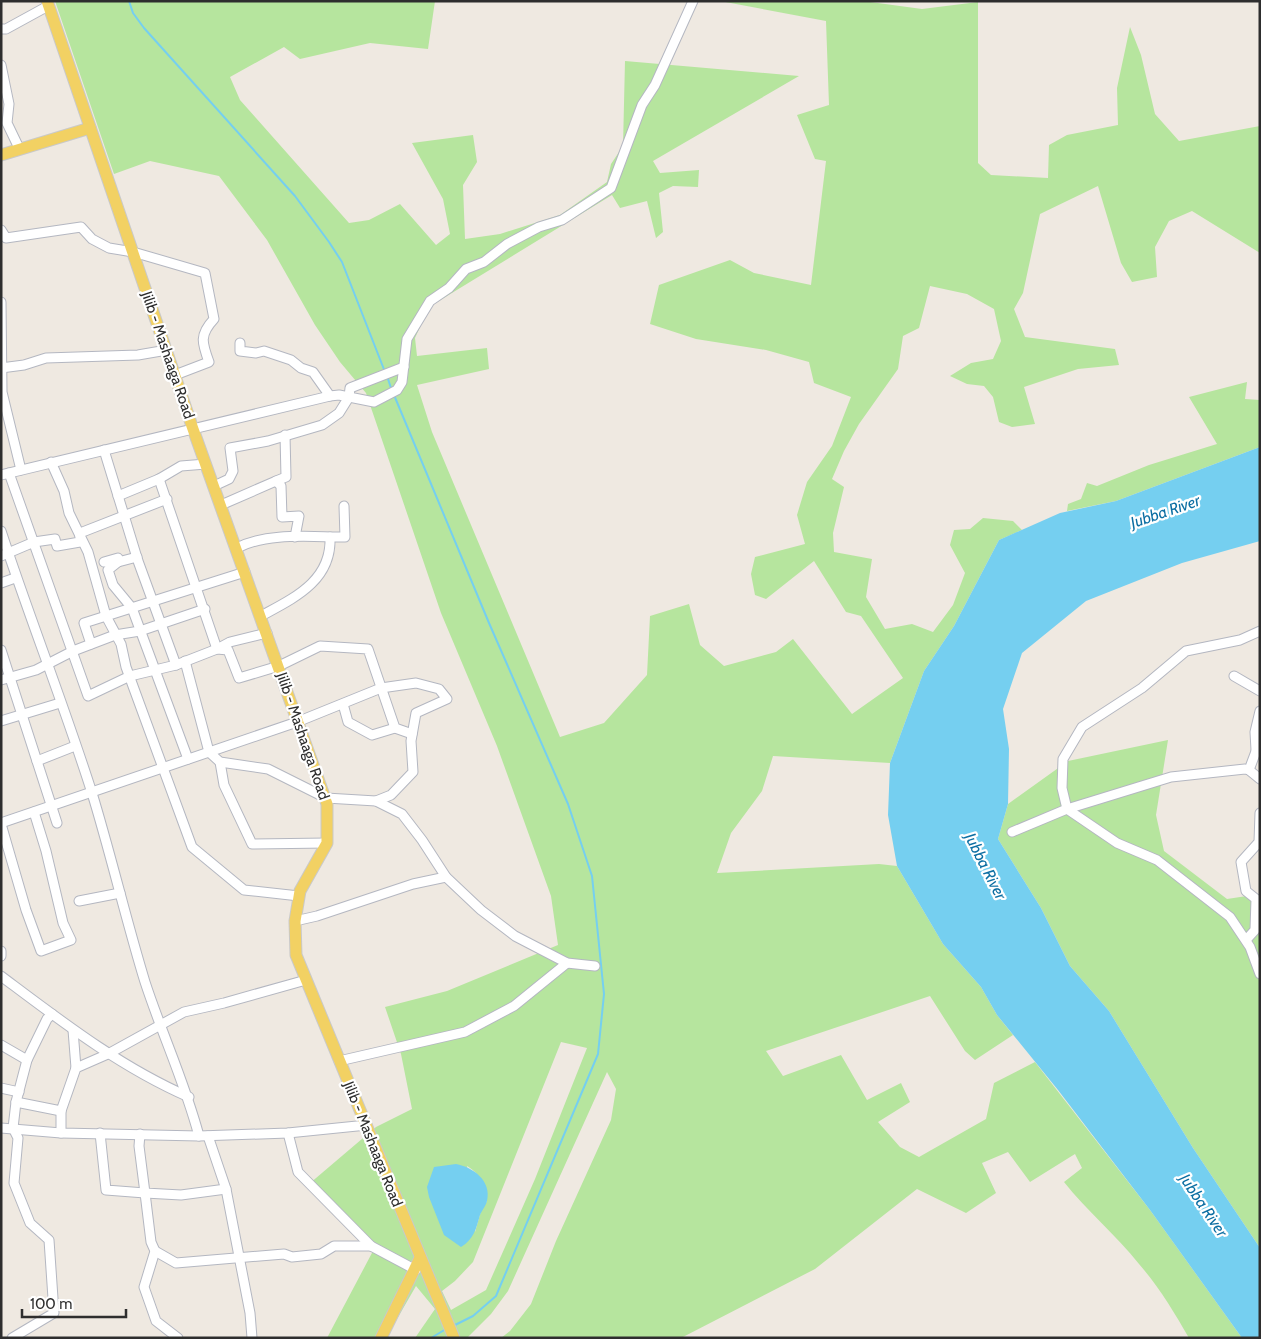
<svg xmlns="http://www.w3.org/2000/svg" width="1261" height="1339" font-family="Cabin,sans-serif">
	<rect width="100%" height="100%" fill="#efe9e1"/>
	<g fill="#b6e59e" fill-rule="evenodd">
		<path d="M55,1H435L428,49L370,43L300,59L284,47L230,77L240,100L349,223L369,220L400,204L436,245L450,234L443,199L412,143L473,135L477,162L463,185L465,239L500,234L560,215L607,182L611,164L623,146L625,61L799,76L653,161L660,173L699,170L698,187L673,186L659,193L663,232L656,238L647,201L620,208L612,195L429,307L415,338L417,356L487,348L489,369L417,385L432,432L560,737L604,723L647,675L650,616L689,604L700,645L724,666L776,652L793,639L852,714L903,678L861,616L846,612L814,561L766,599L755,595L751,574L755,557L805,544L797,515L807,482L832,446L851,397L814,383L809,362L766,350L696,339L650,324L659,285L730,260L754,273L811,285L826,161L815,159L797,115L829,105L826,21L720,1H863L922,9L978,2V163L991,175L1048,178L1049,145L1067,135L1118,125L1117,88L1130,27L1141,55L1155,114L1179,141L1260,126V253L1192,211L1169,221L1155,247L1157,277L1132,282L1121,263L1098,186L1040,214L1023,293L1014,309L1025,337L1115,349L1119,365L1078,369L1024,387L1035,424L1012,427L999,422L993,397L984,386L967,384L950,376L971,363L993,359L1001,341L994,309L967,294L930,286L919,328L903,336L898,369L859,424L844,451L832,479L844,487L833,533L834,552L872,559L866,597L885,629L912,624L933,632L953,605L965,573L950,545L954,530L970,529L983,518L1013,521L1022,530L999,540L954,626L924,671L890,763L773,756L762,791L731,833L717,873L879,864L897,866L943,944L981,987L997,1015L1013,1035L975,1060L965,1051L930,996L766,1051L783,1076L841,1055L867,1100L901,1083L910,1102L878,1122L900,1147L919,1157L986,1119L994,1083L1035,1062L1150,1210L1242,1338H1189C1174,1312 1159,1287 1139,1264C1116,1235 1087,1211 1064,1182L1082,1168L1075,1154L1030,1182L1008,1152L982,1163L996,1193L966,1213L917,1189L815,1269L681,1338H501L510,1331L531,1304L556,1241L611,1120L616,1089L607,1072L508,1291L491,1314L467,1338H415L435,1309L416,1286L386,1338H327L373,1251L309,1184L376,1127L412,1109L401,1054L385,1007L447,991L558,945L551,896L497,746L441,613L366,393L340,362L315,325L267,240L219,176L150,161L114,174ZM561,1042L587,1048L535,1179L486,1290L451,1310L442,1291L455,1281L473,1262ZM467,1166C482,1175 484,1185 487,1201L481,1211L475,1232Z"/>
		<polygon points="1247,382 1245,399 1260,400 1260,447 1116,501 1067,511 1068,504 1081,499 1087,483 1097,486 1149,465 1217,444 1189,397"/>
		<polygon points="1168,740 1156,815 1164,851 1227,899 1260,894 1260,1248 1193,1148 1109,1011 1070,966 1041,908 998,839 1008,804 1068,761"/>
	</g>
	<g fill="#75cff0">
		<polygon points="1260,447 1260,541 1182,563 1086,601 1022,653 1003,709 1009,749 1008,804 998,839 1041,908 1070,966 1109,1011 1193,1148 1260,1248 1260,1338 1242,1338 1150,1210 1058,1090 997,1015 981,987 943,944 897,866 888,815 890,763 924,671 954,626 999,540 1060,513 1116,501"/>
		<path d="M456,1164C473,1167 492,1181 487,1201C486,1206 482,1210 480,1215C476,1229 474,1239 461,1247L444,1235L429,1197L427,1187L434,1167Z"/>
	</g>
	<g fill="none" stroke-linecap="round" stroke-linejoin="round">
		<g stroke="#75cff0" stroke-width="2">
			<polyline points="129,1 133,13 144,28 295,196 329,242 342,262 385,372"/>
			<polyline points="387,376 391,388"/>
			<polyline points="394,395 489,623 568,804 592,876 604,994 598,1054 496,1296 473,1316 453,1326"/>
			<polyline points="431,1338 446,1329"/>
		</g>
		<g stroke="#b4b7c1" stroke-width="11">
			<g id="minor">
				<polyline points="1,29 6,29 48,6"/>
				<polyline points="1,65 9,104 7,123 19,148"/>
				<path d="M1,230L6,238L81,227L92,239L109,248L133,252L205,273L214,319C199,335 202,343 209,362L175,375"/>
				<polyline points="1,302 2,392 21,470"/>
				<polyline points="240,343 240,351 256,353 264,351 291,360 301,368 313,372 330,396"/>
				<polyline points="1,368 24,365 46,358 138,355 167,350"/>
				<polyline points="285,435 286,477 276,481 281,486 282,517 299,516 295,537"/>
				<polyline points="104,450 138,561 176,665"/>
				<polyline points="51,462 64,491 69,513 88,552 106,616 121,644 126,667 192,847 244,890 299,896"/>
				<polyline points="9,473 88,696 130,676 176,665 217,649 230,642 267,633"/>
				<polyline points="1,475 330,396 339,395 374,402 397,390 402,382 407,339 430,301 449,288 466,269 484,262 507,244 539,227 562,220 611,188 642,105 655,85 693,1"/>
				<polyline points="159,479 217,649 228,650 239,678 279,666 320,646 368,649 395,728 412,734"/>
				<polyline points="214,486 229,479 233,471 230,448 268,441 322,425 339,413 349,397 350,388 404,367"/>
				<polyline points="118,496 159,479 181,466 206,464"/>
				<polyline points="221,505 276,481"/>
				<path d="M1,531C30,619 64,705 92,793C111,855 126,920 145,982C162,1034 185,1083 199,1136"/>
				<path d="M237,548C268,532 310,537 345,537L344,506"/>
				<polyline points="1,556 34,542 55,539 57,546 80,542 80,533 167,499"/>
				<polyline points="104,562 118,558 118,562 108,570 113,585 132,608 188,759"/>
				<polyline points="118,562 137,557"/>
				<polyline points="1,583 15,578"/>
				<path d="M261,616C294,598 332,581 330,537"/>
				<polyline points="1260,631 1240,640 1186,651 1142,688 1082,727 1063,759 1062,788 1067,809 1117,843 1157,860 1230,917 1250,947 1260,974"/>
				<polyline points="91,644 84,623 245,572"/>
				<polyline points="1,650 57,823"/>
				<polyline points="185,661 209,752 220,762 268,769 326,798 376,801 402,814 422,840 446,877 481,910 515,936 567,963 595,966"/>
				<polyline points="1234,676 1260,691"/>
				<polyline points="1,680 36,670 73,651 115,635 140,631 205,609"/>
				<polyline points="343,704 348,722 372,735 395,728"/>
				<polyline points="1,721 60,703"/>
				<polyline points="1256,750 1255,732 1260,711"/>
				<polyline points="37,761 75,746"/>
				<polyline points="220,762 224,785 252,844 327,843"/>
				<polyline points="1249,770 1258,746"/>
				<polyline points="1,823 297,722 381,688 416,683 439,689 447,699 416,713 411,741 413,772 391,795 376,801"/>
				<polyline points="1,824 26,910 41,951 71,940 63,923 46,851 34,812"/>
				<polyline points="1012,832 1067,809 1171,777 1245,769 1249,770 1260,779"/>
				<polyline points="79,901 120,893"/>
				<polyline points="295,921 317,916 413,884 446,877"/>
				<polyline points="1246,940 1255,930 1256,899 1246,891 1241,862 1259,842 1260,813"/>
				<polyline points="1,951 1,956"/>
				<path d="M1,976C61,1021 120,1067 189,1097"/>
				<polyline points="73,1030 76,1068"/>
				<polyline points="1,1045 27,1060"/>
				<polyline points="339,1061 465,1032 514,1006 567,963"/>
				<polyline points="1,1088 19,1092"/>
				<polyline points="16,1102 61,1111 76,1068 108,1054 184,1012 224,1003 306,980"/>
				<polyline points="1,1128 61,1133 199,1136 288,1133 367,1125"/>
				<polyline points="61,1133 61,1111"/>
				<polyline points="100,1133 106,1190 145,1193 151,1242 155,1251 144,1287 156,1321 178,1338"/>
				<polyline points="288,1133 298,1172 371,1246 416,1270"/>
				<polyline points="140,1134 139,1146 145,1193 181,1195 226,1189"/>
				<polyline points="208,1136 226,1189 250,1313 252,1338"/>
				<polyline points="155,1251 176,1263 284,1254 292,1257 321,1254 334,1246 371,1246"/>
				<polyline points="12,1338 54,1313 49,1240 30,1223 14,1183 18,1138 13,1128 16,1102 27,1060 47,1019 52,1014"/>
			</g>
		</g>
		<g stroke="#c9c9c9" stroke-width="13">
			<g id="major">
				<polyline points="47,1 193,429 327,804 327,843 300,891 295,921 296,955 454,1338"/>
				<polyline points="1,155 90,128"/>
				<polyline points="381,1338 420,1258"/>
			</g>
		</g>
		<use href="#minor" stroke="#fff" stroke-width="9"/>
		<use href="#major" stroke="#f2d163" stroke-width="11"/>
	</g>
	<g text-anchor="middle" stroke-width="4.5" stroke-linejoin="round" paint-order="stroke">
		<g font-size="15" fill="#2e2e2e" stroke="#fff">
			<text transform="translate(168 355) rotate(71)" y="5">Jilib - Mashaaga Road</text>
			<text transform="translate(303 736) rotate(71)" y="5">Jilib - Mashaaga Road</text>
			<text transform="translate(373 1144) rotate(68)" y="5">Jilib - Mashaaga Road</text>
		</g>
		<g font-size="16" font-style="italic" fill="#0d6fa3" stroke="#fff">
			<text transform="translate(1165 511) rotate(-19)" y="6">Jubba River</text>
			<text transform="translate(986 866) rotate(63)" y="6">Jubba River</text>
			<text transform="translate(1204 1205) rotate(56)" y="6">Jubba River</text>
		</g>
	</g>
	<rect width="1261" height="1339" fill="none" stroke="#2e2e2e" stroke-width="5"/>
	<path d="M22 1309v8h104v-8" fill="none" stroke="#2e2e2e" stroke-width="2.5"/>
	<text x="30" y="1309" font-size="15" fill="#2e2e2e" stroke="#ffffff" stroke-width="4" paint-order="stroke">100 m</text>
</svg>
